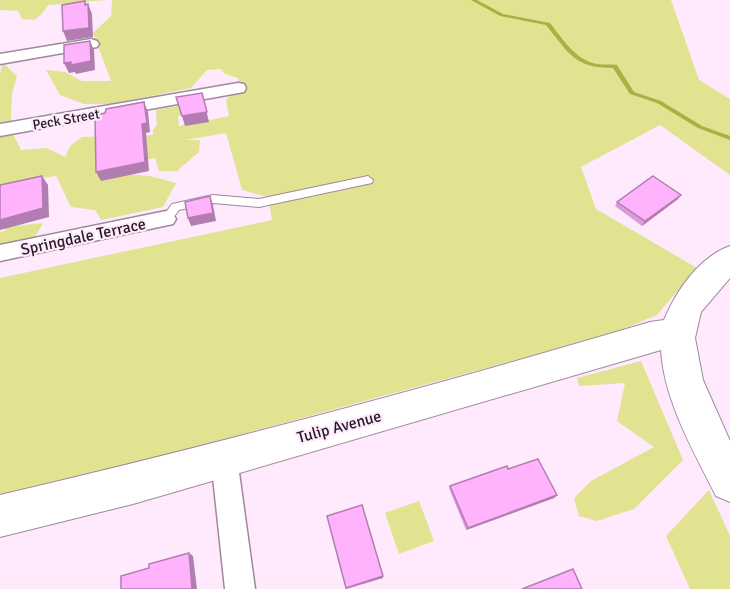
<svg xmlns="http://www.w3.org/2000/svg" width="730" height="589" font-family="Signika,sans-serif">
	<rect width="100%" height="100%" fill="#feeafc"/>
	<g fill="#e1e390">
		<polygon points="0,0 106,0 48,5 42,14 34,20 22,19 18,11 0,10"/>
		<polygon points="112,0 671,0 699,80 730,99 730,175 660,125 581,167 596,209 697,268 657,315 611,334 0,500 0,278 272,220 268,197 242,190 226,133 185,140 200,140 199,152 177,171 159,171 155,158 94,171 150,176 176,183 163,207 101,220 95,210 71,207 56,176 14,182 14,226 43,223 35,237 0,245 0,232 5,231 3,186 0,187 0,136 13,134 21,150 47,148 65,157 70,146 82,137 153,135 153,130 157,125 156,110 182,105 184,115 178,116 179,126 229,116 226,100 231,95 240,94 238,78 225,74 221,69 207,70 191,88 110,104 84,104 60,95 46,70 65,72 82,81 111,81 93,33 111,16"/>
		<polygon points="3,63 17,76 12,94 11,123 0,125 0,73"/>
		<polygon points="641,361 683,460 634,509 597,521 579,516 574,498 591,481 654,447 617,421 625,383 579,386 577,378"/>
		<polygon points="709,490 730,536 730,589 690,589 666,536"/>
		<polygon points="419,501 434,541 399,554 385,513"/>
	</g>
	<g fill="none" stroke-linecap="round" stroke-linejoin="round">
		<path fill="#adae43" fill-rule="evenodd" d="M471,0H477L503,14L550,23C563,39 575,60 597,64C603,65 611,64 617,65L634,92L661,101L702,126L730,136V140L698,128L657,103L630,94L613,68C574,68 569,53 546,25L500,16Z"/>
		<g stroke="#9f889d" stroke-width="2">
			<polygon id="lane" points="368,176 373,180 372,183 259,207 213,203 179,210 170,222 166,223 161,219 172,204 213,195 259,199"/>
		</g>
		<g stroke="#9f889d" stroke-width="3">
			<g id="street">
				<polygon points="91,39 97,41 99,44 97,47 0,64 0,54"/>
				<polygon points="238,83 244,84 246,88 244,92 0,136 0,124"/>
				<polygon points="166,211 173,214 176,219 173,224 0,261 0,245"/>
				<polygon points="224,445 234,449 237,458 255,589 225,589 211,458 214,449"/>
			</g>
		</g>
		<g stroke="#9f889d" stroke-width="2">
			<path id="secondary" d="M730,246V278L701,312L695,338L703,380L730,441V502L716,496C694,452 664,401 661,350L133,504L0,537V495C218,444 435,386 650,322L664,320C676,291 699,257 730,246Z"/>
		</g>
		<use href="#lane" fill="#fff" fill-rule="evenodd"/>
		<use href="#street" fill="#fff" fill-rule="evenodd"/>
		<use href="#secondary" fill="#fff" fill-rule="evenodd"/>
	</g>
	<g fill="#db9ad9">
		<polygon points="678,199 642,226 615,206 617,202"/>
		<polygon points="508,469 557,495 554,498 466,530 449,488 450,486"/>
	</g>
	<g fill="#b27db0">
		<polygon points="85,1 88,9 88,4 92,14 93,37 67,41 63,31 85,5"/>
		<polygon points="90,41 94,50 95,70 76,74 75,72 69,73 64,63 71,62"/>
		<polygon points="202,93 209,122 185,126 182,116"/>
		<polygon points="144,102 148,112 150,132 146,133 149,171 101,181 96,172 142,124"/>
		<polygon points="42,176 48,185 49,217 0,230 0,220"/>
		<polygon points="681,195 678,199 642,226 645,221"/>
		<polygon points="210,196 213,205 216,221 191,226 188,218"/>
		<polygon points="557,495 554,498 466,530 468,528"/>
		<polygon points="189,553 193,556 197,589 192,589"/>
		<polygon points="383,576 383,578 346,589 346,588"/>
	</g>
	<g fill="#ffb3fc" stroke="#b27db0" stroke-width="1.5">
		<polygon points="85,1 85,5 88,4 89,28 63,31 62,5"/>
		<polygon points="90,41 91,61 71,65 71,62 64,63 64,45"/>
		<polygon points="202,93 207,112 182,116 176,97"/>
		<polygon points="144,102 147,123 142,124 145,162 96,172 95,115 105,113 106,109"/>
		<polygon points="42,176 43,208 0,220 0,185"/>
		<polygon points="653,176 681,195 645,221 617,202"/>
		<polygon points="210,196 213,213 188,218 185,202"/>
		<polygon points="538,459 557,495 468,528 450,486 507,466 508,469"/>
		<polygon points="362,505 383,576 346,588 327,516"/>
		<polygon points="189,553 192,589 121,589 121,576 149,568 149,564"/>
		<polygon points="573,569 582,589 522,589"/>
	</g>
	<g text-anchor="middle" stroke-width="4.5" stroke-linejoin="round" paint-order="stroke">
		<g font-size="14" fill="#241b23" stroke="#feeafc">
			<text transform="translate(66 119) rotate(-10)" y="5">Peck Street</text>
		</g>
		<g font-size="16" fill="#241b23" stroke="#feeafc">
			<text transform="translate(83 236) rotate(-12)" y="6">Springdale Terrace</text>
			<text transform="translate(339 426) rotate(-15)" y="6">Tulip Avenue</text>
		</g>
	</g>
</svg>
